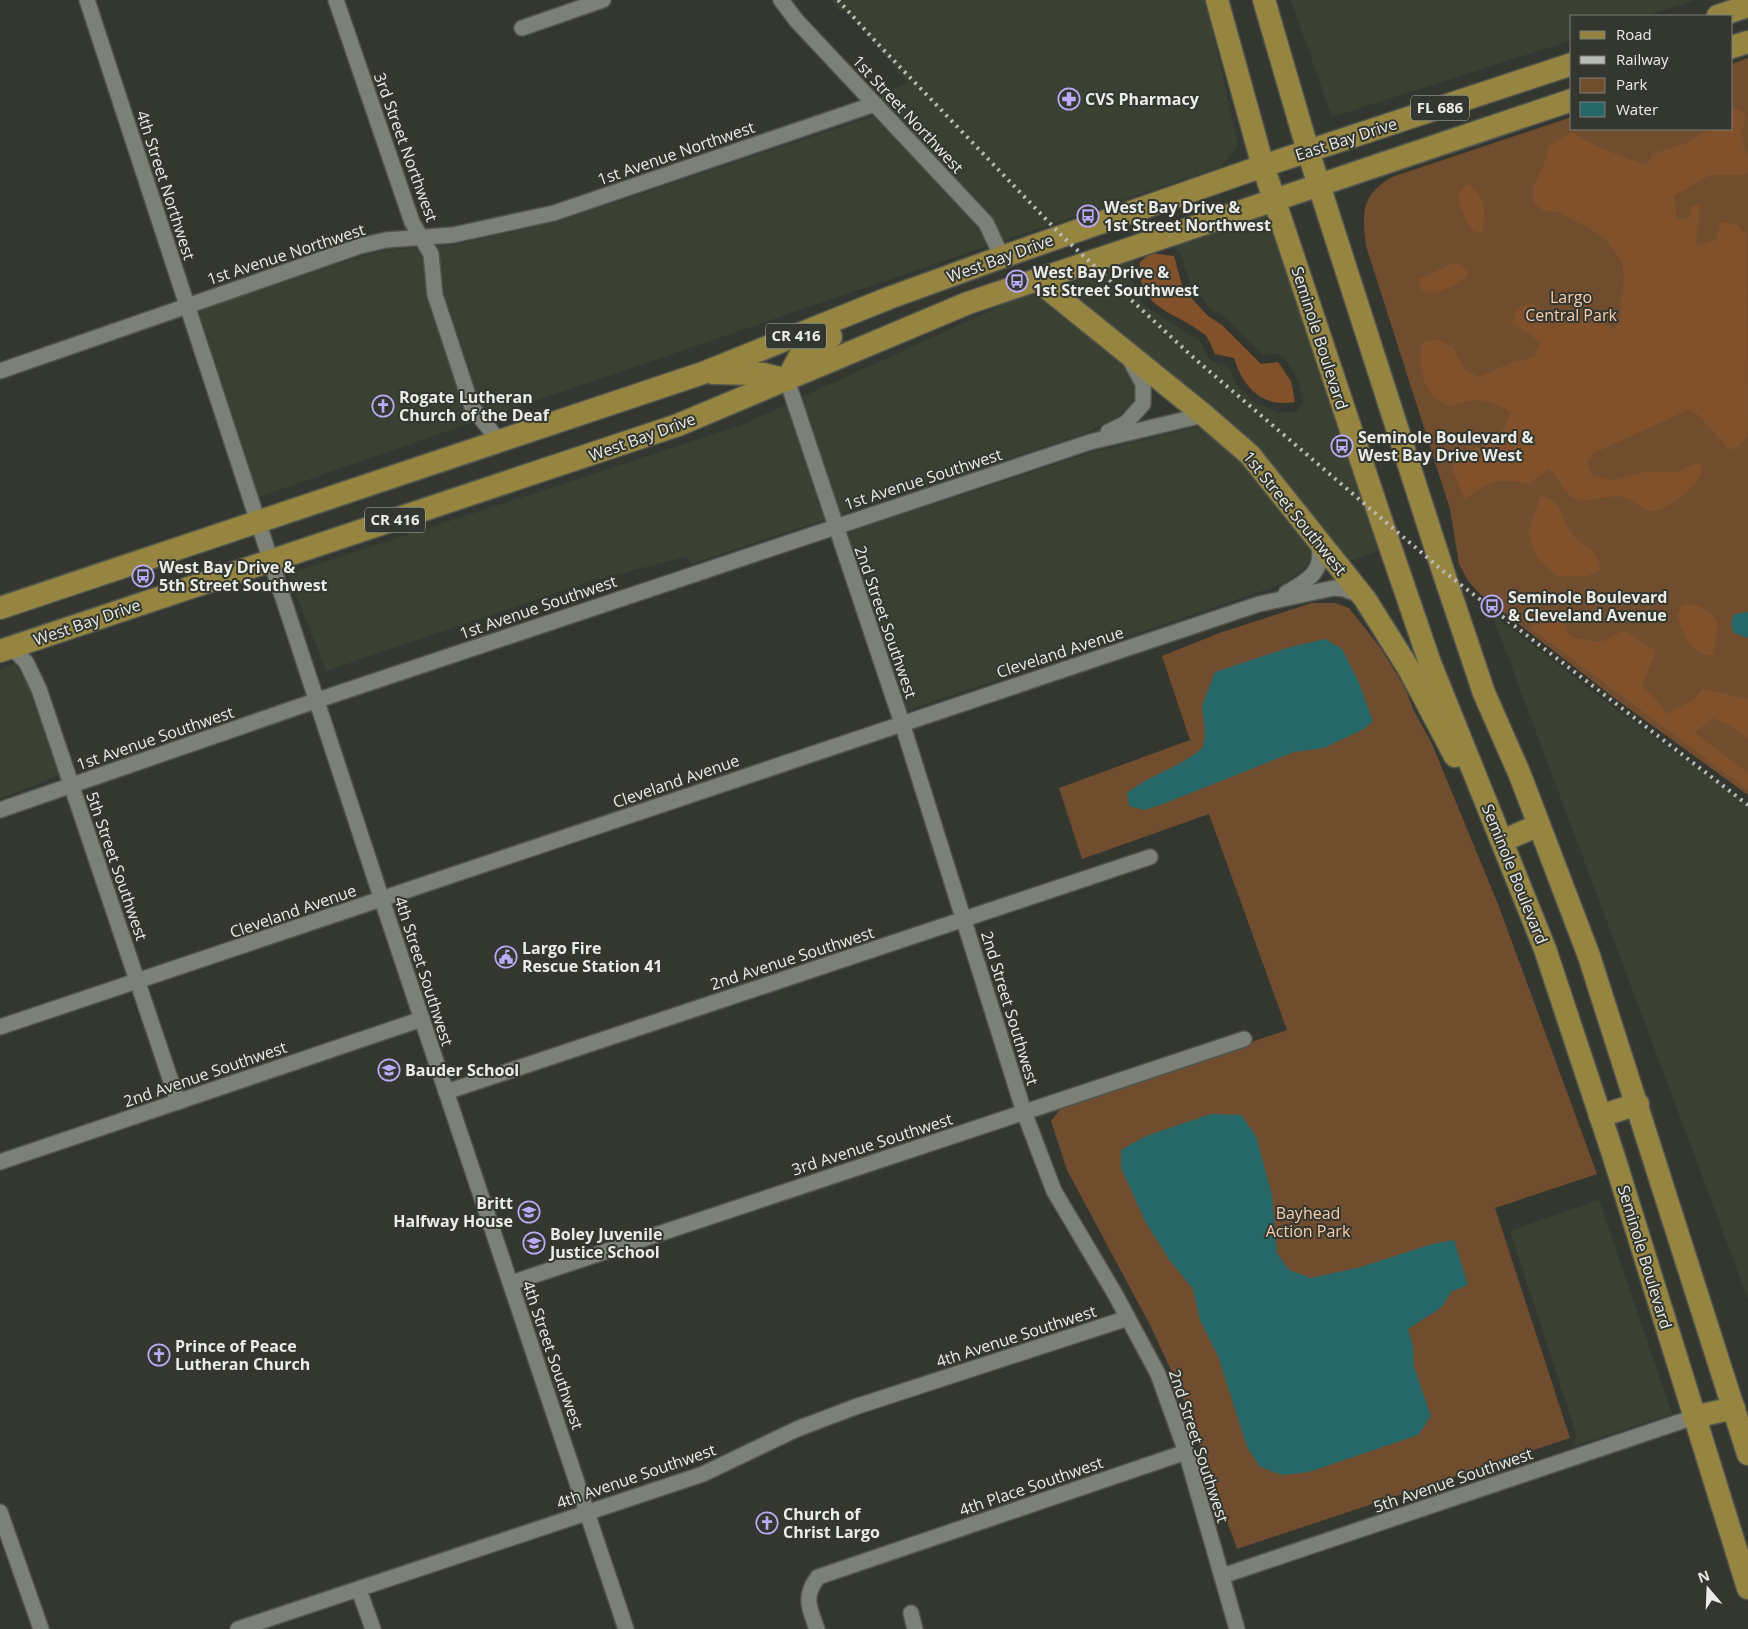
<svg xmlns="http://www.w3.org/2000/svg" width="1748" height="1629" font-family="'Open Sans',sans-serif">
	<rect width="100%" height="100%" fill="#34372f"/>
	<g fill="#3b4132">
		<polygon points="831,0 1206,0 1238,145 1221,167 1004,240 992,216 882,99 880,93 908,83 845,10 840,11"/>
		<polygon points="1291,0 1695,0 1644,16 1572,16 1572,40 1332,117"/>
		<polygon points="873,116 979,229 987,246 491,416 480,402 444,293 440,254 437,246 455,245 557,222"/>
		<polygon points="1270,213 1379,551 1347,562 1212,410 1210,404 1205,405 1132,345 1128,338 1126,340 1057,283 1135,257 1132,280 1142,304 1200,341 1208,358 1214,362 1228,365 1235,382 1255,403 1280,413 1297,411 1303,401 1298,380 1284,357 1276,353 1263,355 1227,319 1212,310 1190,284 1181,254 1175,248 1167,246"/>
		<polygon points="417,248 423,257 427,298 464,409 473,422 259,497 199,311 212,305 362,256 388,250"/>
		<polygon points="1036,290 1119,358 1134,385 1134,399 1120,415 1086,433 841,514 802,397"/>
		<polygon points="786,405 824,520 691,564 688,556 585,583 326,671 288,574 742,425"/>
		<polygon points="1202,426 1244,462 1309,544 1311,557 1305,568 1283,584 907,710 847,533 1093,452"/>
		<polygon points="1492,614 1609,704 1748,805 1748,1299"/>
		<polygon points="15,664 31,692 59,775 0,799 0,669"/>
		<polygon points="1599,1200 1672,1414 1533,1459 1572,1446 1577,1436 1510,1231"/>
	</g>
	<g fill="#714d30">
		<path d="M1748,58V795L1613,697L1480,594L1468,581L1459,564L1450,509L1366,246C1362,213 1361,195 1392,177L1572,117V129H1732V64Z"/>
		<polygon points="1312,603 1335,603 1349,608 1379,646 1405,687 1413,709 1432,744 1498,904 1597,1174 1495,1208 1570,1438 1237,1549 1178,1385 1150,1325 1067,1170 1051,1121 1063,1106 1287,1030 1209,814 1082,859 1059,788 1190,740 1162,656 1222,632"/>
	</g>
	<g fill="#80512a">
		<path d="M1732,106L1744,113L1746,119L1742,132L1743,146L1748,154V171L1744,175H1710L1674,196L1677,220L1688,218L1691,207L1700,205L1696,246L1717,239L1719,222L1736,224L1747,235L1748,433L1740,446L1730,450L1697,414L1688,410L1594,453L1587,463L1593,476L1612,480L1644,472H1676L1698,463L1703,467C1701,484 1667,513 1651,511C1640,509 1633,499 1623,497C1607,494 1589,504 1574,498C1564,494 1558,476 1549,469L1530,484C1495,478 1494,479 1465,499L1453,472L1455,452L1482,447L1497,442L1511,413C1487,397 1476,398 1449,406C1444,403 1436,400 1432,395C1422,381 1416,358 1424,342L1436,339L1453,347L1465,370L1479,377L1510,363L1534,357L1541,342L1512,323L1517,308L1532,303L1554,320L1571,316L1586,323H1604L1614,330L1621,317L1620,304L1624,281L1622,263L1604,237L1558,212L1544,211L1534,204L1533,188L1543,166L1549,146L1572,132C1589,143 1603,150 1622,156C1632,159 1638,163 1648,164L1652,154L1686,143L1710,129H1732Z"/>
		<path d="M1469,184C1486,196 1487,215 1481,233L1472,230C1465,218 1448,191 1469,184Z"/>
		<path d="M1151,253L1174,256L1183,289L1208,316L1222,325L1261,364L1278,362L1291,381L1295,402C1262,408 1243,387 1234,358L1215,354C1212,348 1209,338 1204,334C1175,311 1136,309 1140,262Z"/>
		<path d="M1456,262L1467,270L1468,275C1455,286 1439,296 1421,290L1419,279Z"/>
		<path d="M1541,495C1567,505 1559,518 1572,534C1584,548 1599,548 1600,571L1587,576H1557L1538,559L1529,538L1530,526Z"/>
		<path d="M1688,604C1704,606 1711,611 1719,625L1716,634L1714,655C1692,659 1682,632 1677,614L1681,606Z"/>
		<path d="M1560,622L1566,625L1567,631L1574,638C1581,638 1584,639 1590,641C1602,645 1614,635 1624,630L1656,651L1642,686L1654,697L1667,714L1691,701L1703,689L1748,699V738L1729,725L1713,718L1695,733L1748,773V790L1532,629L1533,625Z"/>
	</g>
	<g fill="#266867">
		<polygon points="1748,612 1748,638 1734,633 1731,624 1734,614"/>
		<path d="M1325,639L1342,649L1359,683L1373,721L1364,729L1324,748L1294,752L1163,804L1144,810L1129,806L1127,793C1150,774 1181,768 1203,747L1205,733L1202,706L1215,672L1287,648Z"/>
		<polygon points="1211,1114 1241,1115 1256,1136 1272,1195 1277,1253 1289,1270 1311,1278 1361,1267 1432,1244 1454,1240 1468,1285 1451,1292 1442,1307 1408,1329 1413,1346 1414,1367 1431,1416 1418,1435 1309,1472 1282,1475 1260,1467 1247,1447 1218,1356 1200,1320 1193,1289 1170,1261 1146,1223 1121,1168 1121,1150 1146,1136"/>
	</g>
	<g fill="none" stroke-linecap="round" stroke-linejoin="round">
		<g stroke="#51544d" stroke-width="18">
			<g id="street">
				<polyline points="87,0 382,900 626,1629"/>
				<polyline points="336,0 412,222 431,254 435,295 472,407 499,441"/>
				<polyline points="781,0 796,20 986,223 1002,257"/>
				<polyline points="522,28 603,0"/>
				<polyline points="0,371 360,246 386,240 453,235 554,213 875,104"/>
				<polyline points="787,380 902,723 1024,1112 1054,1191 1115,1294 1158,1374 1186,1452 1237,1629"/>
				<polyline points="1108,432 1126,423 1143,404 1143,384 1130,360"/>
				<path d="M1286,593C1308,581 1326,570 1318,543"/>
				<polyline points="11,647 26,662 39,689 178,1102"/>
				<polyline points="0,810 318,700 1090,442 1204,415"/>
				<polyline points="0,1027 1259,604 1334,588 1344,589 1360,595"/>
				<polyline points="446,1092 1150,857"/>
				<polyline points="0,1162 422,1019"/>
				<polyline points="511,1283 1244,1039"/>
				<polyline points="0,1512 41,1629"/>
				<polyline points="1222,1576 1694,1417"/>
				<polyline points="359,1590 373,1629"/>
				<polyline points="911,1613 915,1629"/>
				<polyline points="238,1629 703,1474 797,1429 855,1407 1128,1318"/>
				<path d="M817,1629C809,1607 803,1597 818,1577L1186,1452"/>
			</g>
		</g>
		<g stroke="#51544d" stroke-width="25">
			<g id="primary">
				<polyline points="1217,0 1263,166 1380,517 1430,663 1545,949 1613,1154 1748,1588"/>
				<polyline points="1264,0 1308,151 1443,571 1484,693 1520,775 1589,956 1748,1454"/>
				<polyline points="1718,16 1748,6"/>
				<polyline points="1732,47 1748,42"/>
				<polyline points="1037,280 1204,415 1250,455 1365,599 1409,669 1455,756"/>
				<polyline points="713,373 763,374 787,380"/>
				<polyline points="787,380 803,350 831,337"/>
				<polyline points="0,608 703,373 889,298 1002,257 1263,166 1572,64"/>
				<polyline points="0,651 678,425 968,303 1572,100"/>
				<polyline points="1502,841 1539,825"/>
				<polyline points="1600,1116 1638,1104"/>
				<polyline points="1694,1417 1734,1408"/>
			</g>
		</g>
		<use href="#street" stroke="#7c8076" stroke-width="15"/>
		<use href="#primary" stroke="#958541" stroke-width="22"/>
		<polyline stroke="#b9bbb6" stroke-width="4" stroke-dasharray="2.5 5" stroke-linecap="butt" points="838,0 877,43 1062,236 1195,359 1443,571 1748,805"/>
	</g>
	<defs>
		<g id="pharmacy-ring" transform="scale(1.125)"><circle r="9.5" fill="#34372f" stroke="#bbaaf6" stroke-width="1.5"/><path d="M-2-6h4v4h4v4h-4v4h-4v-4h-4v-4h4Z" fill="#bbaaf6"/></g>
		<g id="bus-ring" transform="scale(1.125)"><circle r="9.5" fill="#34372f" stroke="#bbaaf6" stroke-width="1.5"/><path d="M-5-6H5V4H4V6H2V4H-2V6H-4V4H-5ZM-3.5-4V0h7V-4ZM-3.5 1.2v1.5H-2V1.2ZM2 1.2v1.5H3.5V1.2Z" fill="#bbaaf6"/></g>
		<g id="church-ring" transform="scale(1.125)"><circle r="9.5" fill="#34372f" stroke="#bbaaf6" stroke-width="1.5"/><path d="M-1.2-6h2.4v3.5h3.3v2.4h-3.3V6h-2.4V-.1h-3.3v-2.4h3.3Z" fill="#bbaaf6"/></g>
		<g id="civic-ring" transform="scale(1.125)"><circle r="9.5" fill="#34372f" stroke="#bbaaf6" stroke-width="1.5"/><path d="M-.6-6.5H3V-4.5H.6V-3L4-1V1h2V6H-6V1h2V-1L-.6-3ZM-1.2 2.5V6h2.4V2.5Z" fill="#bbaaf6"/></g>
		<g id="school-ring" transform="scale(1.125)"><circle r="9.5" fill="#34372f" stroke="#bbaaf6" stroke-width="1.5"/><path d="M0-5L7-2L0 1L-7-2ZM-4 1L0 2.5L4 1V4Q0 6-4 4Z" fill="#bbaaf6"/></g>
	</defs>
	<g fill-rule="evenodd">
		<use href="#pharmacy-ring" x="1069" y="99"/>
		<use href="#bus-ring" x="1088" y="216"/>
		<use href="#bus-ring" x="1017" y="281"/>
		<use href="#church-ring" x="383" y="406"/>
		<use href="#bus-ring" x="1342" y="446"/>
		<use href="#bus-ring" x="143" y="576"/>
		<use href="#bus-ring" x="1492" y="606"/>
		<use href="#civic-ring" x="506" y="957"/>
		<use href="#school-ring" x="389" y="1070"/>
		<use href="#school-ring" x="529" y="1212"/>
		<use href="#school-ring" x="534" y="1243"/>
		<use href="#church-ring" x="159" y="1355"/>
		<use href="#church-ring" x="767" y="1523"/>
	</g>
	<g text-anchor="middle" stroke-width="4" stroke-linejoin="round" paint-order="stroke">
		<g fill="#34372f" stroke="#b3b6b0" stroke-width="1">
			<rect x="1411" y="95.5" width="58" height="25" rx="4"/>
			<rect x="766" y="323.5" width="60" height="25" rx="4"/>
			<rect x="365" y="507.5" width="60" height="25" rx="4"/>
		</g>
		<g font-size="15" font-weight="bold" fill="#eaece7">
			<text x="1440" y="113">FL 686</text>
			<text x="796" y="341">CR 416</text>
			<text x="395" y="525">CR 416</text>
		</g>
		<g font-size="16" font-weight="bold" fill="#eaece7" stroke="#34372f" text-anchor="start">
			<text x="1085" y="105">CVS Pharmacy</text>
			<text x="1104" y="213">West Bay Drive &amp;<tspan x="1104" dy="18">1st Street Northwest</tspan></text>
			<text x="1033" y="278">West Bay Drive &amp;<tspan x="1033" dy="18">1st Street Southwest</tspan></text>
			<text x="399" y="403">Rogate Lutheran<tspan x="399" dy="18">Church of the Deaf</tspan></text>
			<text x="1358" y="443">Seminole Boulevard &amp;<tspan x="1358" dy="18">West Bay Drive West</tspan></text>
			<text x="159" y="573">West Bay Drive &amp;<tspan x="159" dy="18">5th Street Southwest</tspan></text>
			<text x="1508" y="603">Seminole Boulevard<tspan x="1508" dy="18">&amp; Cleveland Avenue</tspan></text>
			<text x="522" y="954">Largo Fire<tspan x="522" dy="18">Rescue Station 41</tspan></text>
			<text x="405" y="1076">Bauder School</text>
			<text x="513" y="1209" text-anchor="end">Britt<tspan x="513" dy="18">Halfway House</tspan></text>
			<text x="550" y="1240">Boley Juvenile<tspan x="550" dy="18">Justice School</tspan></text>
			<text x="175" y="1352">Prince of Peace<tspan x="175" dy="18">Lutheran Church</tspan></text>
			<text x="783" y="1520">Church of<tspan x="783" dy="18">Christ Largo</tspan></text>
		</g>
		<g font-size="16" fill="#eaece7" stroke="#34372f">
			<text transform="translate(908 114) rotate(47)" y="6">1st Street Northwest</text>
			<text transform="translate(1346 139) rotate(-18)" y="6">East Bay Drive</text>
			<text transform="translate(406 147) rotate(70)" y="6">3rd Street Northwest</text>
			<text transform="translate(676 153) rotate(-19)" y="6">1st Avenue Northwest</text>
			<text transform="translate(166 185) rotate(72)" y="6">4th Street Northwest</text>
			<text transform="translate(286 254) rotate(-18)" y="6">1st Avenue Northwest</text>
			<text transform="translate(1000 258) rotate(-20)" y="6">West Bay Drive</text>
			<text transform="translate(1320 338) rotate(72)" y="6">Seminole Boulevard</text>
			<text transform="translate(642 437) rotate(-20)" y="6">West Bay Drive</text>
			<text transform="translate(923 479) rotate(-18)" y="6">1st Avenue Southwest</text>
			<text transform="translate(1295 513) rotate(51)" y="6">1st Street Southwest</text>
			<text transform="translate(538 607) rotate(-19)" y="6">1st Avenue Southwest</text>
			<text transform="translate(87 622) rotate(-19)" y="6">West Bay Drive</text>
			<text transform="translate(886 622) rotate(71)" y="6">2nd Street Southwest</text>
			<text transform="translate(1060 652) rotate(-18)" y="6">Cleveland Avenue</text>
			<text transform="translate(155 738) rotate(-19)" y="6">1st Avenue Southwest</text>
			<text transform="translate(676 781) rotate(-19)" y="6">Cleveland Avenue</text>
			<text transform="translate(117 866) rotate(71)" y="6">5th Street Southwest</text>
			<text transform="translate(1515 874) rotate(68)" y="6">Seminole Boulevard</text>
			<text transform="translate(293 911) rotate(-19)" y="6">Cleveland Avenue</text>
			<text transform="translate(792 958) rotate(-18)" y="6">2nd Avenue Southwest</text>
			<text transform="translate(424 971) rotate(72)" y="6">4th Street Southwest</text>
			<text transform="translate(1010 1008) rotate(73)" y="6">2nd Street Southwest</text>
			<text transform="translate(205 1074) rotate(-19)" y="6">2nd Avenue Southwest</text>
			<text transform="translate(872 1144) rotate(-18)" y="6">3rd Avenue Southwest</text>
			<text transform="translate(1645 1257) rotate(73)" y="6">Seminole Boulevard</text>
			<text transform="translate(1016 1336) rotate(-18)" y="6">4th Avenue Southwest</text>
			<text transform="translate(553 1355) rotate(71)" y="6">4th Street Southwest</text>
			<text transform="translate(1199 1446) rotate(72)" y="6">2nd Street Southwest</text>
			<text transform="translate(636 1476) rotate(-19)" y="6">4th Avenue Southwest</text>
			<text transform="translate(1453 1480) rotate(-19)" y="6">5th Avenue Southwest</text>
			<text transform="translate(1031 1486) rotate(-19)" y="6">4th Place Southwest</text>
		</g>
		<g font-size="16" fill="#faceac" stroke="#34372f">
			<text x="1571" y="303">Largo<tspan x="1571" dy="18">Central Park</tspan></text>
			<text x="1308" y="1219">Bayhead<tspan x="1308" dy="18">Action Park</tspan></text>
		</g>
	</g>
	<rect x="1570" y="15" width="162" height="115" fill="#34372f" stroke="#7d7f79"/>
	<rect x="1580" y="31" width="25" height="8" fill="#958541" stroke="#7d7f79"/>
	<text x="1616" y="40" font-size="15" fill="#eaece7">Road</text>
	<rect x="1580" y="56" width="25" height="8" fill="#b9bbb6" stroke="#7d7f79"/>
	<text x="1616" y="65" font-size="15" fill="#eaece7">Railway</text>
	<rect x="1580" y="78" width="25" height="15" fill="#714d30" stroke="#7d7f79"/>
	<text x="1616" y="90" font-size="15" fill="#eaece7">Park</text>
	<rect x="1580" y="102" width="25" height="15" fill="#266867" stroke="#7d7f79"/>
	<text x="1616" y="115" font-size="15" fill="#eaece7">Water</text>
	<g transform="translate(1708 1589) rotate(341)" stroke="#34372f" stroke-width="4" paint-order="stroke">
	<path d="M0-4L9 19L0 12L-9 19Z" fill="#eaece7"/>
	<text y="-8" font-size="14" font-weight="bold" text-anchor="middle" fill="#eaece7">N</text>
	</g>
</svg>
